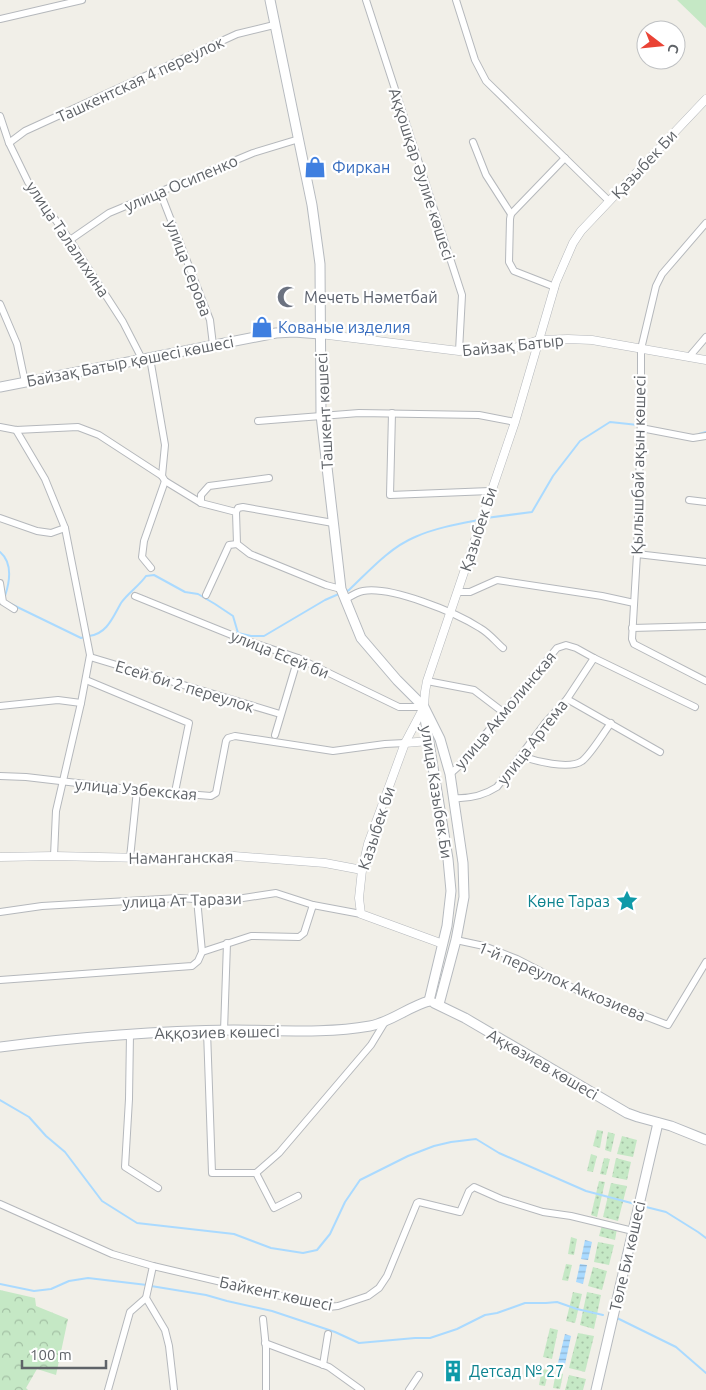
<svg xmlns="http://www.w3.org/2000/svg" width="706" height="1390" font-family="Ubuntu,sans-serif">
	<defs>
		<pattern id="grass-dots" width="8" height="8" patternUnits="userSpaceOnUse" patternTransform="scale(1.25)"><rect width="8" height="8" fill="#c5e8c5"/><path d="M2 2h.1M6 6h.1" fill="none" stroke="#a3c0a4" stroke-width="1.8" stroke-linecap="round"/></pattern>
		<pattern id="forest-crowns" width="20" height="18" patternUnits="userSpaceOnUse" patternTransform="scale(1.25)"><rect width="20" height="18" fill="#c5e8c5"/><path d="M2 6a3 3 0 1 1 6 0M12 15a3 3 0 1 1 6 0" fill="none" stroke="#a3c0a4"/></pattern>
		<pattern id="water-rules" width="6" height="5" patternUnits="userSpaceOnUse" patternTransform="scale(1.25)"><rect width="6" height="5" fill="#aadaff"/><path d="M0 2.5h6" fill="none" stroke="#8eb4d2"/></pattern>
	</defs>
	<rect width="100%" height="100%" fill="#f1efe8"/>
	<g fill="url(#grass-dots)">
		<polygon points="597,1130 603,1131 600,1148 593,1146"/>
		<polygon points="608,1132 615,1134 611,1152 605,1150"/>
		<polygon points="622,1136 637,1140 633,1157 617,1154"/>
		<polygon points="591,1154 597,1156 593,1172 587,1171"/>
		<polygon points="604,1158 610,1159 606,1175 600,1174"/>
		<polygon points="616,1158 631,1162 627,1180 612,1177"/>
		<polygon points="599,1181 605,1182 597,1217 591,1215"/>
		<polygon points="611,1183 627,1186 618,1221 603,1217"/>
		<polygon points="602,1225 617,1229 615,1240 599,1236"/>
		<polygon points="571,1237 577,1239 574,1255 568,1254"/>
		<polygon points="598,1242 614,1245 609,1265 594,1262"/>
		<polygon points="566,1264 572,1265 568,1281 562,1280"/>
		<polygon points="593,1267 607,1271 602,1290 588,1286"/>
		<polygon points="573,1292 582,1294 575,1323 566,1321"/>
		<polygon points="587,1292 601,1295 594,1329 580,1325"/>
		<polygon points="550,1328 558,1330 552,1359 543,1357"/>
		<polygon points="578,1333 594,1336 585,1372 569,1368"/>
		<polygon points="542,1369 549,1370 545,1386 539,1385"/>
		<polygon points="556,1372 563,1374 560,1389 553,1388"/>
		<polygon points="569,1375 586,1379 583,1390 565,1390"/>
	</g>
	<polygon fill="url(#forest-crowns)" points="0,1290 35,1298 36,1306 68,1319 56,1375 37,1369 26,1388 28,1390 0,1390"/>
	<polygon fill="#c5e8c5" points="677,0 706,0 706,28"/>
	<g fill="url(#water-rules)">
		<polygon points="585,1240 592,1242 588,1260 581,1259"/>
		<polygon points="580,1264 587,1265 583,1284 576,1282"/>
		<polygon points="565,1334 571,1336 564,1369 557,1367"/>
	</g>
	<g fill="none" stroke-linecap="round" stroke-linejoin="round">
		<g stroke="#aadaff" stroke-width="2">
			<polyline points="699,434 706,432"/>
			<polyline points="486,518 532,512 553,476 580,441 610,422 638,425"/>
			<path d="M0,552C13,563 10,581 5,596"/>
			<path d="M345,592L349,590C369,571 389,548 415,537C435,528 458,524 479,520"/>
			<polyline points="9,603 81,638 84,637"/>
			<path d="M89,636C107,634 113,617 121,603C128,593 139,586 146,576L154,575L185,592L198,594L215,604L233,616L238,633L251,636H264L325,600L341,593"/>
			<polyline points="0,1100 29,1117 46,1136 65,1152 102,1201 137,1223 234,1234 271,1248 303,1253 317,1250 330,1234 345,1202 360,1180 408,1156 434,1146 451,1142 476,1139 499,1153 586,1191 635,1204"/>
			<polyline points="642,1206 666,1212 698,1232 706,1238"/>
			<polyline points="0,1284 34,1291 51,1289 69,1281 88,1278 147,1285"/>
			<polyline points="151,1286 206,1295 227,1301 272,1311 335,1332 359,1343 415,1338 430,1338 457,1329 485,1315 497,1313 525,1303 546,1303 557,1302 577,1309 603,1315"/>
			<polyline points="617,1318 676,1347 706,1373"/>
		</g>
		<g stroke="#b5b8bc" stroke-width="8">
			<g id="minor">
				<polyline points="366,0 462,295 459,351"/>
				<polyline points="456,0 475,60 486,81 609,201"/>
				<polyline points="0,19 82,0"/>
				<polyline points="0,116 9,143 28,182 70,240 123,322 142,359"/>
				<polyline points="473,142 486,175 511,214"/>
				<polyline points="9,143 25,131 237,34 274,25"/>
				<polyline points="160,192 210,320 213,345"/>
				<polyline points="706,223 662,274 656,286 641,349 641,414 637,554 632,639 634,644 706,681"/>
				<polyline points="70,240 109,213 253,153 299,139"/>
				<polyline points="555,287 514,271 509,262 510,219 511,214 565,158"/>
				<polyline points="0,304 17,344 25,382"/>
				<polyline points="689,357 706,337"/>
				<polyline points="150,358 165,445 162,476"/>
				<polyline points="392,413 390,495 490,491"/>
				<polyline points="258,421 359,413 479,415 515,422"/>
				<polyline points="0,427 16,430 78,427 99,435 162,476 165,481 201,503 236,512 237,544"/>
				<polyline points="641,428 693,438 706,436"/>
				<polyline points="16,430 45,479 65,528 90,655 81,703 56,811 54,856"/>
				<polyline points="689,500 706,502"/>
				<polyline points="201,503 201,495 209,486 269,478"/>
				<polyline points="236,512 238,508 243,507 333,523"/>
				<polyline points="0,518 37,531 51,533 65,528"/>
				<polyline points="637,554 706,562"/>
				<polyline points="151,568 142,557 144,541 165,481"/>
				<polyline points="0,583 3,602 14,609"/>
				<polyline points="458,592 470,592 497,580 602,596 634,603"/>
				<polyline points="206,595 229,545 237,544 250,554 326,585 341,589"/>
				<polyline points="135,596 239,638 298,658 399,707 424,707"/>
				<path d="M346,599C351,596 357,592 363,591C391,586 455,612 480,628C489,633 496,642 503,648"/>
				<polyline points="632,628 706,626"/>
				<polyline points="90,657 280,714"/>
				<polyline points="86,680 189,723 175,792"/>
				<polyline points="427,681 474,690 503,712"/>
				<polyline points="567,699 660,752"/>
				<polyline points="0,706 58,700 81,703"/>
				<polyline points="275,735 298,658"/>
				<path d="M521,756C535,761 569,770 582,761C591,754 604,732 611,723"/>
				<polyline points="450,774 459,766 557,648 566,645 576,648 594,658 695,707"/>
				<polyline points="0,776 26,777 137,790 211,796 216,793 226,741 228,738 235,736 333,751 385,744 405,743"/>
				<path d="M453,798C470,799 483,796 497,787L546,722L567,699L594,658"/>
				<polyline points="130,858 137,790"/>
				<polyline points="0,912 42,906 179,898 224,901 276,893 313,905 361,914"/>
				<polyline points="456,940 484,946 517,959 577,990 668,1025 706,962"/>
				<polyline points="202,952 251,936 299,937 304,933 313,905"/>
				<polyline points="0,980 192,966 198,961 202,952 197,899"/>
				<polyline points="207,1031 212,1173 256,1173 279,1153 371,1045 385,1022"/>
				<polyline points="224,1031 227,943"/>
				<polyline points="130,1034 129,1099 125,1167 158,1188"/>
				<polyline points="256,1173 274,1208 298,1196"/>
				<polyline points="0,1204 112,1254 153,1266 328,1307 338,1306 368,1296 379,1288 387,1276 417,1203 419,1202 460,1212 469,1191 474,1187 501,1199 543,1212 571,1216 633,1231"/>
				<polyline points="153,1266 146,1298 165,1330 169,1346 174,1390"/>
				<polyline points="263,1319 266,1348 266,1390"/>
				<polyline points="265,1343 329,1367 361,1390"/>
				<polyline points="323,1365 328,1334"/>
				<polyline points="108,1390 130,1312 146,1298"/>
				<polyline points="409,1390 419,1375"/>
			</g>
		</g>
		<g stroke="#b5b8bc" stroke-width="9">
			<g id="tertiary">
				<polyline points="320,334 459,351 514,348 539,340 568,339 592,340 706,360"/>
				<polyline points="405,743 429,741"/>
				<polyline points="0,857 54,856 188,859 234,856 325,863 362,870"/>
				<polyline points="443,944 361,914 359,898 362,870 368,844 405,743 424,707 425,692 427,681 515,422 556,282 573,243 581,231 706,99"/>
			</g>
		</g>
		<g stroke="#b6babf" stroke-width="11">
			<g id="secondary">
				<polyline points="270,0 312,205 320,264 321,415 341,589 361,638 397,680 424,707 440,739 450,774 463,863 464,897 456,940 439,1004"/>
				<polyline points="0,387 276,333 294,332 320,334"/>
				<polyline points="424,712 448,859 451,891 447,926 429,1001"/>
				<polyline points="434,1003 465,1018 627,1113 638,1117 671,1126 706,1140"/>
				<path d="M0,1047C78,1037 156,1031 234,1030C279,1030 325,1034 370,1026C391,1022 408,1007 429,1001"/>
				<polyline points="596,1390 658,1123"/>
			</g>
		</g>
		<use href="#minor" stroke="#fff" stroke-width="6"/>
		<use href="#tertiary" stroke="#fff" stroke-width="8"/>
		<use href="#secondary" stroke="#fff" stroke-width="9"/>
	</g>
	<defs>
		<g id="shop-bare" transform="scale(1.725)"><path d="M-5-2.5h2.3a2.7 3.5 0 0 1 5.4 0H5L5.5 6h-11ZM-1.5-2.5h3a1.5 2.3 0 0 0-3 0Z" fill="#3f7fe0" stroke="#fff" stroke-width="2.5" paint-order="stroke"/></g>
		<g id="mosque-bare" transform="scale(1.725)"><path d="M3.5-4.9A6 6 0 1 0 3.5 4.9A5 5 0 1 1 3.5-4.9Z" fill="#6b7280" stroke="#fff" stroke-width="2.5" paint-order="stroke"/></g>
		<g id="sight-bare" transform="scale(1.725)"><path d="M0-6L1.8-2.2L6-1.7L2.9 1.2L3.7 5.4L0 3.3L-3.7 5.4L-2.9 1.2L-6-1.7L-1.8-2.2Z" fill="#0f9aa8" stroke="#fff" stroke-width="2.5" paint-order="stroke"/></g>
		<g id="building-bare" transform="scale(1.725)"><path d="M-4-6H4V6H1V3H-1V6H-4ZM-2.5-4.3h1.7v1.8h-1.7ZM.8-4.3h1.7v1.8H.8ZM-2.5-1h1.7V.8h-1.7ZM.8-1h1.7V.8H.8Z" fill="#0f9aa8" stroke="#fff" stroke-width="2.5" paint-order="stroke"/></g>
	</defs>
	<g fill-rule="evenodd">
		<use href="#shop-bare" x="315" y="167"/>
		<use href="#mosque-bare" x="288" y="297"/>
		<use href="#shop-bare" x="262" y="327"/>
		<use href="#sight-bare" x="627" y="901"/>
		<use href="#building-bare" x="453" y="1371"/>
	</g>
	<g text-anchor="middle" stroke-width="4.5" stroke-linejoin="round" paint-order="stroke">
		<g font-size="16" fill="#5f6368" stroke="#fff">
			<text transform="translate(140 79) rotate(-25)" y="6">Ташкентская 4 переулок</text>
			<text transform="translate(644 164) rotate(-47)" y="6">Қазыбек Би</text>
			<text transform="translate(422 174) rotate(72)" y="6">Аққошқар Әулие көшесі</text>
			<text transform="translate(181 183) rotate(-23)" y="6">улица Осипенко</text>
			<text transform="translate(68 239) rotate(56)" y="6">улица Талалихина</text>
			<text transform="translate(189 268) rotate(69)" y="6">улица Серова</text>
			<text transform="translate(513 345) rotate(-6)" y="6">Байзақ Батыр</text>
			<text transform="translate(130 361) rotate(-11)" y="6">Байзақ Батыр қөшесі көшесі</text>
			<text transform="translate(324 411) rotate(-93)" y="6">Ташкент көшесі</text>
			<text transform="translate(638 465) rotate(-89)" y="6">Қылышбай ақын көшесі</text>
			<text transform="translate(478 529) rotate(-72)" y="6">Қазыбек Би</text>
			<text transform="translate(280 654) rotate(22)" y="6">улица Есей би</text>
			<text transform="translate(185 686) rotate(17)" y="6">Есей би 2 переулок</text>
			<text transform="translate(505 710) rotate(-50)" y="6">улица Акмолинская</text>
			<text transform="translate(532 742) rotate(-52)" y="6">улица Артема</text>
			<text transform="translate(136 789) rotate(5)" y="6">улица Узбекская</text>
			<text transform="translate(437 792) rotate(81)" y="6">улица Казыбек Би</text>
			<text transform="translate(376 828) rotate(-72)" y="6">Казыбек би</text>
			<text transform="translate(181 857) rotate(-1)" y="6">Наманганская</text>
			<text transform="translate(182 900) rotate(-2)" y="6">улица Ат Тарази</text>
			<text transform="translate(562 981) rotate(23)" y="6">1-й переулок Аккозиева</text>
			<text transform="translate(217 1032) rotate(-1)" y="6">Аққозиев көшесі</text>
			<text transform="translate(543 1064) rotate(30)" y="6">Ақкөзиев көшесі</text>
			<text transform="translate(627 1256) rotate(-77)" y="6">Төле Би көшесі</text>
			<text transform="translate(276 1293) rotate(12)" y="6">Байкент көшесі</text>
		</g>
		<g font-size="16" fill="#366cbe" stroke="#fff" text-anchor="start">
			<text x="332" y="173">Фиркан</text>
			<text x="278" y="333">Кованые изделия</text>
		</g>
		<g font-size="16" fill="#5b616d" stroke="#fff" text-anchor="start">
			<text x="304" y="303">Мечеть Нәметбай</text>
		</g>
		<g font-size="16" fill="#0d838f" stroke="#fff" text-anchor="end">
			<text x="610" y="907">Көне Тараз</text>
			<text x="469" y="1377" text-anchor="start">Детсад № 27</text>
		</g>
	</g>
	<g transform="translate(661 45) rotate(106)"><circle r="24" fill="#ffffff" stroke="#bfc1c3"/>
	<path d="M0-4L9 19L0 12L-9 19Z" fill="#ea4335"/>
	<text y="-8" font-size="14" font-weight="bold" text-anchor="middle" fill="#5f6368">С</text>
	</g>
	<path d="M22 1360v8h84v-8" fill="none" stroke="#5f6368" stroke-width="2.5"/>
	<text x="30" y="1360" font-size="15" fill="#5f6368" stroke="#ffffff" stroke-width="4" paint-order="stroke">100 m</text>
</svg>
